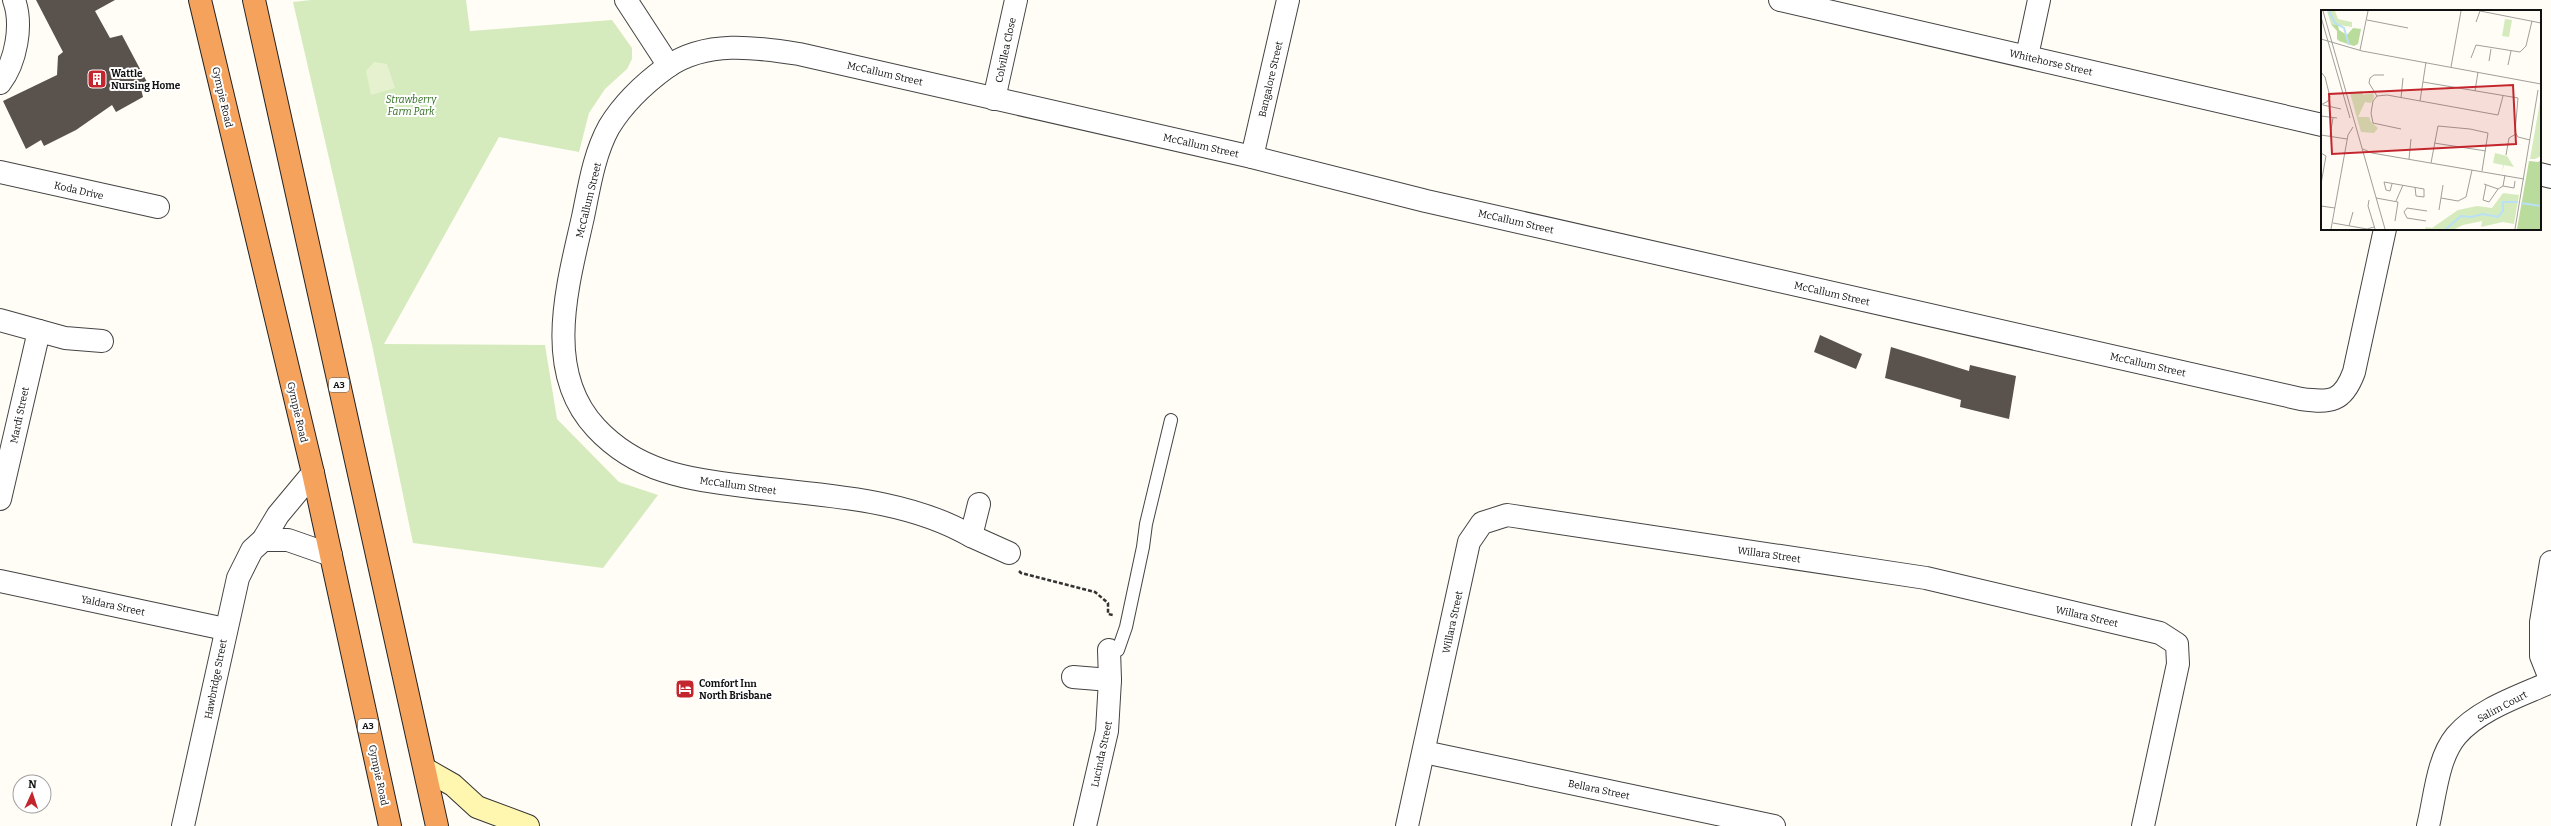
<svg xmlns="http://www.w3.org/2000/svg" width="2551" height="826" font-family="Bitter,serif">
	<rect width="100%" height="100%" fill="#fffdf5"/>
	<polygon fill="#d5ebbd" points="311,0 466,0 470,31 612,20 632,48 632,59 627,69 605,89 589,113 579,152 499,137 384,344 545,345 557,419 619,482 658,495 603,568 413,543 372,345 293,2"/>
	<polygon fill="#e6f2cf" points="374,62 387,64 395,88 371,95 366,71"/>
	<g fill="#5a524d">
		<polygon points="36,0 115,0 95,11 110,38 122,35 148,84 141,89 143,97 116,112 112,105 76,130 44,146 41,140 26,149 3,101 57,75 58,56 63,52"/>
		<polygon points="1820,335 1862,354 1856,369 1814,352"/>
		<polygon points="1891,347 1969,371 1970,365 2016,376 2009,419 1960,407 1961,400 1885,378"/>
	</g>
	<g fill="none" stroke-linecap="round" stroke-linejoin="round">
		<g stroke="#444" stroke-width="14">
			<polyline id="lane" points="1109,650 1118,650 1126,627 1143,547 1146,524 1171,420"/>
		</g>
		<g stroke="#444" stroke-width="24">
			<g id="street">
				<polyline points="626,0 669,66"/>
				<polyline points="1780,0 2322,125"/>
				<polyline points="2027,56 2039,0"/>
				<path d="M0,83C16,62 23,25 14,0"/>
				<polyline points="994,99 1016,0"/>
				<polyline points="1252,157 1288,0"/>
				<polyline points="0,172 158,207"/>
				<polyline points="2540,174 2551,177"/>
				<polyline points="0,320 65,338 102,341"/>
				<polyline points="0,499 39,331"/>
				<polyline points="979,504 971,536 1009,553"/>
				<path d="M971,536C904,497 820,496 744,486C687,479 637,472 596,428C542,371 568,284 583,217C589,188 594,154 609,127C623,104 645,83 667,67C706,40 755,47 799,54L1252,157L1426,201L2301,399C2331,403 2343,402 2354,372L2385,229"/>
				<polyline points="263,540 288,540 331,555"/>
				<polyline points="2551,562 2541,622 2541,656 2551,681"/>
				<polyline points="0,581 225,629"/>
				<polyline points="1073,677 1110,680 1109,650"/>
				<polyline points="1424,752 1774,826"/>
				<polyline points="183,826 238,578 252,550 263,540 278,515 313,473"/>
				<polyline points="1085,826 1107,731 1110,680"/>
				<polyline points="1407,826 1469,542 1482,523 1507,515 1926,578 2160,633 2177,644 2178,664 2143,826"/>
				<path d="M2428,826C2435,798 2437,759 2456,736C2479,709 2520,696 2551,682"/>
			</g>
		</g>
		<g stroke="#333" stroke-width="24">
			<polyline id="secondary" points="425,769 453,785 477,807 528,826"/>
		</g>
		<g stroke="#222" stroke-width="24">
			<g id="highway">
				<polyline points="200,0 313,473 390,826"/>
				<polyline points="254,0 437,826"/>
			</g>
		</g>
		<polyline stroke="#333" stroke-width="2.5" stroke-dasharray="4 2" stroke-linecap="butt" points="1019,571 1021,573 1095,592 1108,603 1108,614 1113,615"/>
		<use href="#lane" stroke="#fff" stroke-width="12"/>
		<use href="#street" stroke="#fff" stroke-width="22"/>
		<use href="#secondary" stroke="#fff6b0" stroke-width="22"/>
		<use href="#highway" stroke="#f5a25d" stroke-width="22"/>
	</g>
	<defs>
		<g id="building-square" transform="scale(1)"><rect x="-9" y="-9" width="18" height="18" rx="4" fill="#c4262e" stroke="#fff"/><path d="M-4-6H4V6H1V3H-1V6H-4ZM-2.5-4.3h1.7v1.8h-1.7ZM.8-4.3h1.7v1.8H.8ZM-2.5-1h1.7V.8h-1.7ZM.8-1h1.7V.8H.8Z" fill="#fff"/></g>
		<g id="hotel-square" transform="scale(1)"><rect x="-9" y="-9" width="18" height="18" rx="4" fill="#c4262e" stroke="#fff"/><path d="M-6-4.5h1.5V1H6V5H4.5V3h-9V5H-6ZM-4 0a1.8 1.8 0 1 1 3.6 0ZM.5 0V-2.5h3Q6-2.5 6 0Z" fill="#fff"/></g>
	</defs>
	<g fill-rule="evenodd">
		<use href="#building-square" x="97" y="79"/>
		<use href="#hotel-square" x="685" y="689"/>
	</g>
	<g text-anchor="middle" stroke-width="4" stroke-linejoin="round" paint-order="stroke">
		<g fill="#fff" stroke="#585858" stroke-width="1">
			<rect x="329" y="378" width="20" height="14" rx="3"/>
			<rect x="358" y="719" width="20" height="14" rx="3"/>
		</g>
		<g font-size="9" font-weight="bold" fill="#111">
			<text x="339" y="388">A3</text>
			<text x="368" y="729">A3</text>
		</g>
		<g font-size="10" fill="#111" stroke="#fff">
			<text transform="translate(1005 50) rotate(-78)" y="4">Colvillea Close</text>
			<text transform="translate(2051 62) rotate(13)" y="4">Whitehorse Street</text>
			<text transform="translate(885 73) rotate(13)" y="4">McCallum Street</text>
			<text transform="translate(1270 79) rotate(-77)" y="4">Bangalore Street</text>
			<text transform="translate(223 97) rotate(77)" y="4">Gympie Road</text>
			<text transform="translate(1201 145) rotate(13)" y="4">McCallum Street</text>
			<text transform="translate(79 190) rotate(13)" y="4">Koda Drive</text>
			<text transform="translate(588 200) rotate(-76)" y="4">McCallum Street</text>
			<text transform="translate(1516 221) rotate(13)" y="4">McCallum Street</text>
			<text transform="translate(1832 293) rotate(13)" y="4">McCallum Street</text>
			<text transform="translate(2148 364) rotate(13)" y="4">McCallum Street</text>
			<text transform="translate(298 412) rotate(77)" y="4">Gympie Road</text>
			<text transform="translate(19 415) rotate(-78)" y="4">Mardi Street</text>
			<text transform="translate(738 485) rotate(8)" y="4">McCallum Street</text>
			<text transform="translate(1769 554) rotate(8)" y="4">Willara Street</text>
			<text transform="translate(113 605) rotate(12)" y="4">Yaldara Street</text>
			<text transform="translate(2087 616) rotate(13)" y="4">Willara Street</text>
			<text transform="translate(1452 622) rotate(-78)" y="4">Willara Street</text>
			<text transform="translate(215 679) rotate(-79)" y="4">Hawbridge Street</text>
			<text transform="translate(2502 706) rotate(-28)" y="4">Salim Court</text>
			<text transform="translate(1101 754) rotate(-78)" y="4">Lucinda Street</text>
			<text transform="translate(379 775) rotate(78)" y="4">Gympie Road</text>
			<text transform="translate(1599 789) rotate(12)" y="4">Bellara Street</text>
		</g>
		<g font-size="10" font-weight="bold" fill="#111" stroke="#fff" text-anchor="start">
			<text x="111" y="77">Wattle<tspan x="111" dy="12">Nursing Home</tspan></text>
			<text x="699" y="687">Comfort Inn<tspan x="699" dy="12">North Brisbane</tspan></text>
		</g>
		<g font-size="10" font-style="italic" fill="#2f6b1f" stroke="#fff">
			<text x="411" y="103">Strawberry<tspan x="411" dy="12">Farm Park</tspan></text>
		</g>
	</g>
	<g transform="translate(2321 10)">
		<rect width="220" height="220" fill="#fffdf5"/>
		<path d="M6,1H14L17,9L31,12V17L10,14ZM184,9L191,10L188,27L181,26ZM41,81L42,85L52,83L53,87L50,93L44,92L37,107H48L50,112L57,118L53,123L40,122L29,83ZM220,86V146L214,149H209ZM174,143L186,146L193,157L183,155L181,162L182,155L172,153ZM182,183L198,185L193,214L182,212L160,217L161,211L142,215L134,219H104L105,217L111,218L137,200L156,196L171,198Z" fill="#d5ebbd"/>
		<path d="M10,14L17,15L18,20L26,25L32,18L40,19L37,34L33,36L18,31L16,29V21ZM220,150V219H196L208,151L217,152Z" fill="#b9dc9c"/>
		<path fill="none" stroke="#b9e0f7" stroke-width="2" d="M8,1L14,13L23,18L28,35M200,193L220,196M125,219L140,206L150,207L162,204L177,207L182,201V192H197"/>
		<path fill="none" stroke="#a09f9a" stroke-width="1" d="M2,1L64,219M0,7L29,108M46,10L87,18M155,12L159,1L220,13M0,29L41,41L220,74M39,40L47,1M150,48L155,35L199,42L205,36L211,11M168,51L170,39M187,55L190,41M130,57L140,1M0,62L4,67L9,87L7,91L0,95M102,72L197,88L194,122L197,127L209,130M154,81L157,62M56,86L48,73L49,68L53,65H63M80,88L82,68M99,91L105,52M2,95L20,99M0,106L16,108M80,119L52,113L50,103L52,91L56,86L66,85L177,105L182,86M0,125L26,129M9,126L12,108M113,133L165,141M42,139L51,143L203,169M0,143L5,146L0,174M185,145L188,128L195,124M88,149L90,129M110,153L117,116L149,119L167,123L161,161M71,174L69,181L65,180L63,172L103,179V187L95,186L94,177M163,174L177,179M165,175L162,190L168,192L177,179L182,176L184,165M182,176L193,178L194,171M55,188L77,192L74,211M120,188L137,191L145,187L151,160M48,190L47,196L54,219M75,191L82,175M0,196L14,198M118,200L122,175M105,211L86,208L83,202L86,198L106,201M12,213L46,219L53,217M28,216L32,202M10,219L27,125L32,117M194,219L217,80"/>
		<path fill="#c4262e" fill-opacity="0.15" stroke="#c4262e" stroke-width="2" d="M192,75L195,134L11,144L8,84Z"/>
		<rect width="220" height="220" fill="none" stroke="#111" stroke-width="2"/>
	</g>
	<g transform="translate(32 794) rotate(3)"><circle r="19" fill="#ffffff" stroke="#a0a0a0"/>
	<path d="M0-3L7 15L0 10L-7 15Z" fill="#c4262e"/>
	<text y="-6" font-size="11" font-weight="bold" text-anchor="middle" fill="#111111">N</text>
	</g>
</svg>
